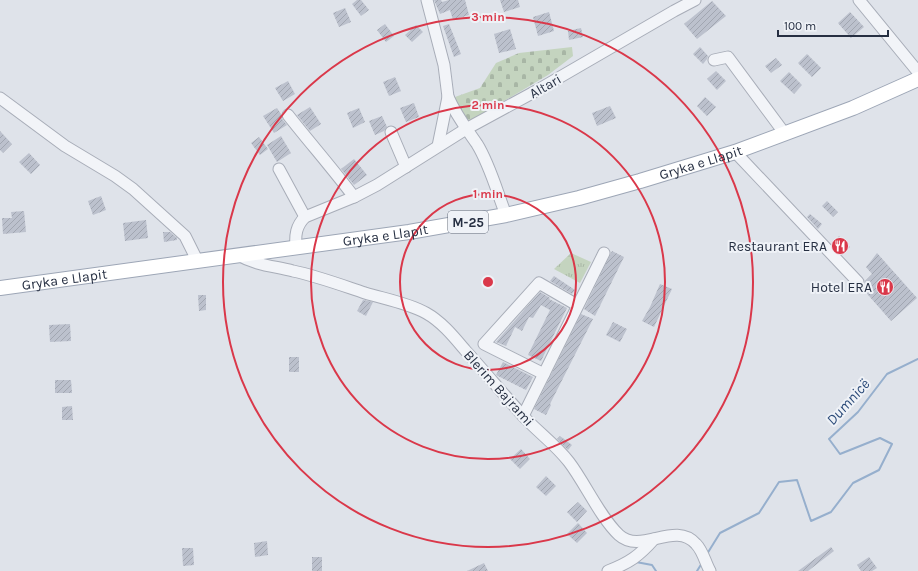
<svg xmlns="http://www.w3.org/2000/svg" width="918" height="571" font-family="Karla,sans-serif">
	<defs>
		<pattern id="cemetery-stones" width="16" height="16" patternUnits="userSpaceOnUse"><rect width="16" height="16" fill="#c4d4bf"/><path d="M2 7V4a2 2 0 0 1 4 0v3zM10 15v-3a2 2 0 0 1 4 0v3z" fill="#a8b6a5"/></pattern>
		<pattern id="park-tufts" width="24" height="20" patternUnits="userSpaceOnUse"><rect width="24" height="20" fill="#c4d4bf"/><path d="M3 7l-1-3M5 7V3M7 7l1-3M15 17l-1-3M17 17v-4M19 17l1-3" fill="none" stroke="#a8b6a5"/></pattern>
		<pattern id="building-hatch" width="6" height="6" patternUnits="userSpaceOnUse"><rect width="6" height="6" fill="#bcc1cd"/><path d="M-1 1l2-2M0 6l6-6M5 7l2-2" fill="none" stroke="#a1a6b1"/></pattern>
	</defs>
	<rect width="100%" height="100%" fill="#dfe3ea"/>
	<polygon fill="url(#cemetery-stones)" points="572,47 573,56 548,75 467,123 459,112 455,97 480,88 496,63 519,53"/>
	<polygon fill="url(#park-tufts)" points="571,253 591,262 580,283 554,269"/>
	<g fill="none" stroke-linecap="round" stroke-linejoin="round">
		<g stroke="#96afcd" stroke-width="2">
			<polyline points="707,554 720,533 759,513 779,482 797,480 811,521 831,512 853,483 879,470 892,444 880,438 840,454 829,439 858,412 887,374 918,359"/>
			<polyline points="636,562 652,565 656,571"/>
			<polyline points="697,571 702,563"/>
		</g>
	</g>
	<g fill="url(#building-hatch)">
		<polygon points="357,0 361,0 369,10 361,16 352,4"/>
		<polygon points="434,0 441,0 442,2 449,0 465,0 469,15 453,20 450,10 440,14"/>
		<polygon points="500,0 518,0 520,7 504,12"/>
		<polygon points="712,1 726,16 697,39 684,24"/>
		<polygon points="345,8 351,22 339,27 333,13"/>
		<polygon points="549,12 554,31 538,36 533,17"/>
		<polygon points="850,12 864,27 851,38 838,23"/>
		<polygon points="385,24 394,36 386,42 377,30"/>
		<polygon points="449,24 461,54 454,57 443,26"/>
		<polygon points="416,25 423,32 412,42 405,35"/>
		<polygon points="581,28 583,37 569,40 568,31"/>
		<polygon points="510,29 516,49 499,53 494,34"/>
		<polygon points="700,47 708,56 707,59 703,64 693,54"/>
		<polygon points="807,54 821,68 812,77 798,63"/>
		<polygon points="776,58 782,65 771,73 765,66"/>
		<polygon points="716,71 726,81 717,90 707,79"/>
		<polygon points="789,72 802,85 794,94 780,81"/>
		<polygon points="395,77 401,91 389,96 383,82"/>
		<polygon points="288,81 295,94 283,101 275,88"/>
		<polygon points="705,97 716,107 707,116 697,106"/>
		<polygon points="414,103 419,117 406,122 400,108"/>
		<polygon points="610,106 616,118 597,126 592,113"/>
		<polygon points="310,107 321,124 310,131 297,115"/>
		<polygon points="277,108 281,114 282,119 287,125 274,133 263,116"/>
		<polygon points="359,108 365,122 353,128 347,113"/>
		<polygon points="382,116 387,127 384,131 375,135 369,121"/>
		<polygon points="0,131 12,144 3,153 0,150"/>
		<polygon points="281,136 291,153 277,162 267,145"/>
		<polygon points="259,137 268,149 260,155 251,143"/>
		<polygon points="29,153 40,165 31,174 19,162"/>
		<polygon points="354,159 367,175 354,185 341,169"/>
		<polygon points="101,196 106,210 93,215 88,201"/>
		<polygon points="827,201 838,212 833,217 822,206"/>
		<polygon points="24,211 26,232 3,234 2,218 12,218 11,212"/>
		<polygon points="810,214 822,224 818,229 807,217"/>
		<polygon points="146,220 148,238 125,241 123,223"/>
		<polygon points="163,232 170,232 177,238 177,240 164,242"/>
		<polygon points="839,236 850,247 842,255 832,244"/>
		<polygon points="612,251 624,257 595,316 584,309"/>
		<polygon points="877,253 917,298 891,321 862,288 865,284 865,281 872,274 866,267 871,261"/>
		<polygon points="554,276 575,290 572,294 550,281"/>
		<polygon points="660,284 672,289 654,327 642,321 650,307"/>
		<polygon points="540,292 550,298 549,299 567,308 541,361 528,355 550,310 541,305 533,318 529,317 522,331 515,327 506,346 496,342"/>
		<polygon points="198,295 206,295 206,310 199,311"/>
		<polygon points="363,300 373,302 366,316 357,311"/>
		<polygon points="581,314 593,319 550,404 551,405 546,415 534,409"/>
		<polygon points="613,322 627,329 620,342 606,335"/>
		<polygon points="70,324 71,341 50,342 49,325"/>
		<rect x="289" y="357" width="10" height="15"/>
		<polygon points="503,362 533,377 526,390 496,375"/>
		<polygon points="55,380 71,380 72,393 55,393"/>
		<polygon points="72,406 73,420 62,420 62,407"/>
		<polygon points="560,436 572,445 568,450 557,439"/>
		<polygon points="521,449 530,459 520,469 510,459"/>
		<polygon points="546,476 556,486 546,496 536,487"/>
		<polygon points="578,502 587,511 577,522 567,512"/>
		<polygon points="578,523 587,533 577,543 567,534"/>
		<polygon points="267,541 268,555 255,557 254,543"/>
		<polygon points="831,547 834,551 808,571 798,571"/>
		<polygon points="182,548 193,548 194,565 183,566"/>
		<rect x="312" y="557" width="10" height="14"/>
		<polygon points="869,557 877,568 872,571 861,571 857,565"/>
		<polygon points="484,563 488,571 467,571"/>
	</g>
	<g fill="none" stroke-linecap="round" stroke-linejoin="round">
		<g stroke="#a8adb8" stroke-width="13">
			<g id="minor">
				<polyline points="427,0 444,65 448,97 438,146"/>
				<polyline points="859,0 918,72"/>
				<polyline points="714,60 728,57 785,134"/>
				<path d="M448,97C456,115 466,128 477,144C490,165 497,192 506,215"/>
				<polyline points="0,98 65,146 115,176 133,189 185,236 197,260"/>
				<path d="M288,115C310,143 333,169 354,197"/>
				<polyline points="391,132 406,167"/>
				<polyline points="735,152 858,282"/>
				<polyline points="279,169 305,217"/>
				<path d="M296,247C295,235 296,226 305,217L354,197L377,185L466,129L536,91L674,11L695,0"/>
				<path d="M238,255C256,265 273,266 293,271C317,276 341,285 365,293C385,299 408,303 426,313C442,322 454,337 465,350C485,372 504,395 524,417C538,432 556,445 569,462C585,483 600,517 619,535C641,555 675,520 696,544C703,551 705,562 710,571"/>
				<polyline points="544,374 484,344 539,283 577,305"/>
				<polyline points="523,416 604,253"/>
				<path d="M608,571C629,563 639,556 654,539"/>
			</g>
		</g>
		<g stroke="#9da6b6" stroke-width="16">
			<g id="major">
				<path id="s1" d="M0,288L409,232L506,215L579,198L640,181L735,152L853,108L918,79"/>
			</g>
		</g>
		<use href="#minor" stroke="#f2f4f8" stroke-width="11"/>
		<use href="#major" stroke="#fff" stroke-width="14"/>
	</g>
	<g fill="none" stroke="#da384a" stroke-width="2">
		<circle cx="488" cy="282" r="88"/>
		<circle cx="488" cy="282" r="177"/>
		<circle cx="488" cy="282" r="265"/>
	</g>
	<defs>
		<g id="restaurant-disc" transform="scale(0.9)"><circle r="9.5" fill="#da384a" stroke="#eff2f7"/><path d="M-5-6h1v4h1v-4h1v4h1v-4h1v5L-1.5 .5V6h-2V.5L-5-1ZM5-6V6H3V1.5H1.5Q1.5-4 5-6Z" fill="#fff"/></g>
	</defs>
	<g fill-rule="evenodd">
		<use href="#restaurant-disc" x="840" y="246"/>
		<use href="#restaurant-disc" x="885" y="287"/>
	</g>
	<g text-anchor="middle" stroke-width="4" stroke-linejoin="round" paint-order="stroke">
		<rect fill="#eff2f7" stroke="#626a78" stroke-width="1" x="448" y="211" width="40" height="22" rx="3"/>
		<g font-size="13" font-weight="bold" fill="#262f42">
			<text x="468" y="227">M-25</text>
		</g>
		<g font-size="14" fill="#262f42" stroke="#eff2f7">
			<text transform="translate(545 86) rotate(-30)" y="5">Altari</text>
			<text dy="5" stroke="none"><textPath href="#s1" startOffset="713">Gryka e Llapit</textPath></text>
			<text dy="5" stroke="none"><textPath href="#s1" startOffset="389">Gryka e Llapit</textPath></text>
			<text dy="5" stroke="none"><textPath href="#s1" startOffset="65">Gryka e Llapit</textPath></text>
			<text transform="translate(499 388) rotate(48)" y="5">Blerim Bajrami</text>
		</g>
		<g font-size="14" fill="#262f42" stroke="#eff2f7" text-anchor="end">
			<text x="827" y="251">Restaurant ERA</text>
			<text x="872" y="292">Hotel ERA</text>
		</g>
		<g font-size="15" font-style="italic" fill="#2d4c7a" stroke="#eff2f7">
			<text transform="translate(848 402) rotate(-48)" y="5">Dumnicë</text>
		</g>
	</g>
	<circle cx="488" cy="282" r="6" fill="#da384a" stroke="#eff2f7" stroke-width="2"/>
	<g font-size="12" text-anchor="middle" font-weight="bold" fill="#da384a" stroke="#eff2f7" stroke-width="4" stroke-linejoin="round" paint-order="stroke">
		<text x="488" y="21">3 min</text>
		<text x="488" y="109">2 min</text>
		<text x="488" y="198">1 min</text>
	</g>
	<path d="M778 30v6h110v-6" fill="none" stroke="#262f42" stroke-width="2"/>
	<text x="784" y="30" font-size="12" fill="#262f42" stroke="#eff2f7" stroke-width="3" paint-order="stroke">100 m</text>
</svg>
